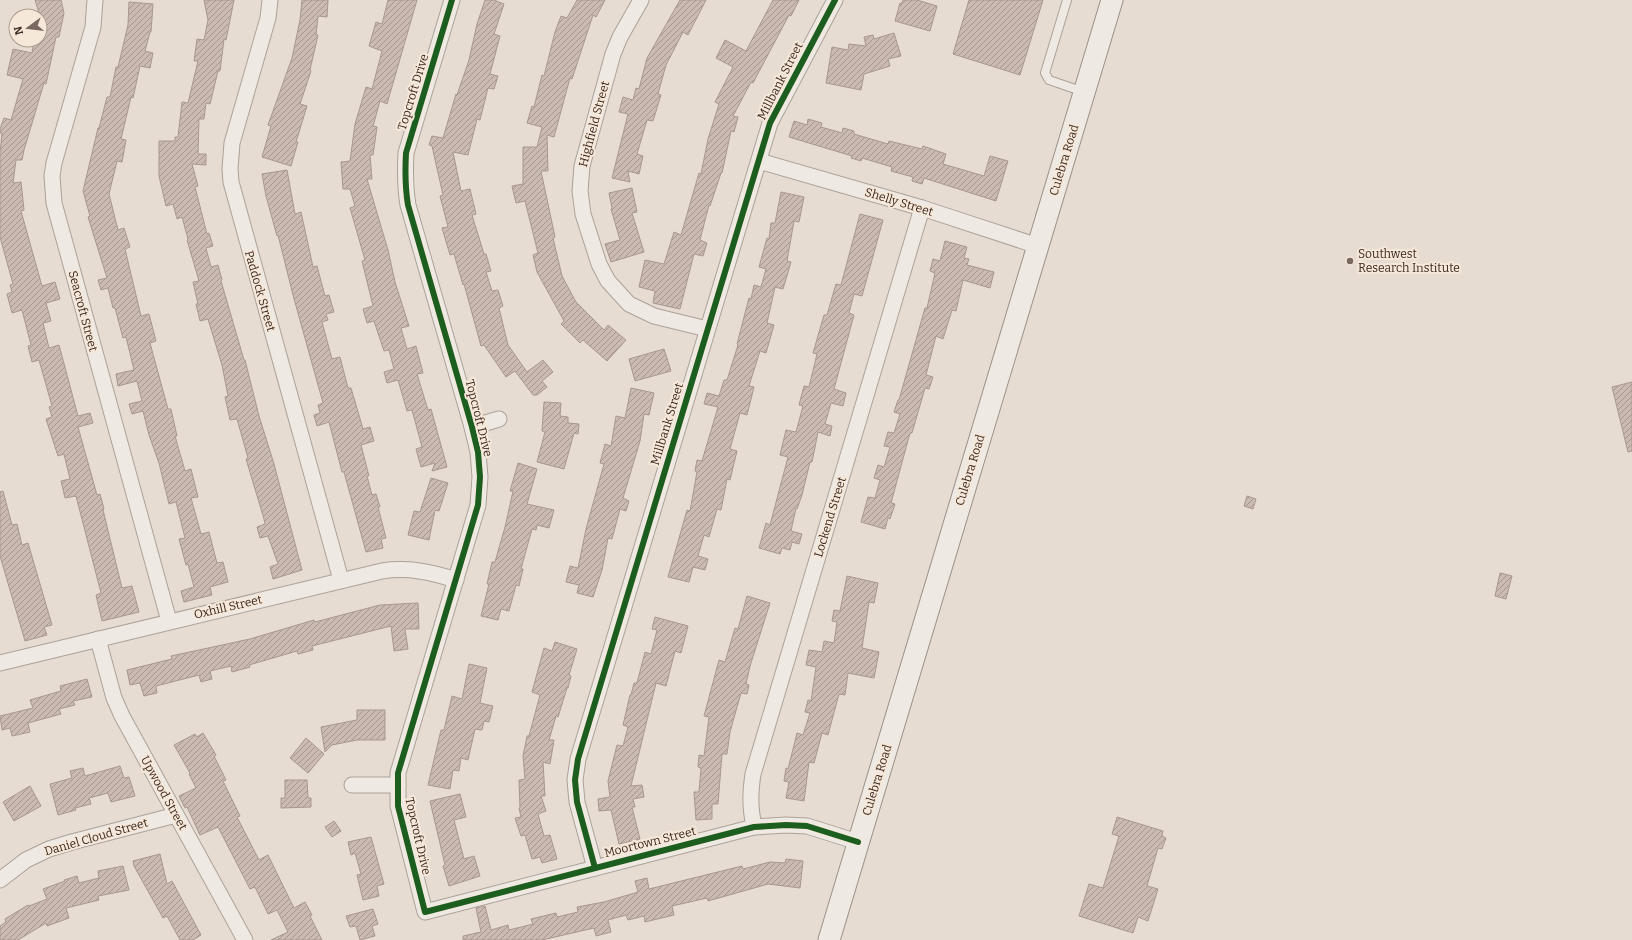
<svg xmlns="http://www.w3.org/2000/svg" width="1632" height="940" font-family="Bitter,serif">
	<defs>
		<pattern id="building-hatch" width="6" height="6" patternUnits="userSpaceOnUse"><rect width="6" height="6" fill="#cabab2"/><path d="M-1 1l2-2M0 6l6-6M5 7l2-2" fill="none" stroke="#a59790"/></pattern>
	</defs>
	<rect width="100%" height="100%" fill="#e6dcd1"/>
	<g fill="url(#building-hatch)" stroke="#a79790">
		<polygon points="35,0 61,0 64,13 59,37 56,37 46,84 44,83 24,150 22,160 16,160 13,183 21,182 24,210 21,211 42,286 55,282 60,299 46,303 51,321 43,323 49,348 59,345 78,416 90,413 93,423 78,427 97,495 100,494 104,509 103,510 122,588 132,586 139,612 102,621 96,595 101,593 76,496 65,498 61,481 70,479 64,454 58,456 46,419 52,417 49,407 52,406 39,360 32,362 28,346 31,345 22,310 12,313 7,294 12,292 10,285 13,284 0,237 0,153 2,133 0,133 0,129 4,118 11,120 23,79 7,75 13,49 32,53 34,40 40,40 40,16"/>
		<polygon points="204,0 234,0 226,40 224,39 220,71 218,71 210,104 206,103 204,119 199,119 198,154 206,154 206,165 192,164 198,186 195,187 207,234 209,233 213,246 206,248 211,267 218,265 222,280 221,281 244,360 245,360 259,416 274,464 302,570 273,579 270,567 278,564 268,536 260,538 257,527 265,524 264,519 246,459 248,458 237,419 230,420 225,397 228,396 222,365 211,329 208,319 200,321 196,304 198,304 193,282 199,281 187,240 188,239 182,217 177,219 173,204 166,206 159,176 159,141 175,141 175,137 178,137 182,102 188,103 198,61 194,61 197,39 204,40 208,20"/>
		<polygon points="302,0 328,0 327,17 318,16 316,35 318,35 310,70 311,71 300,104 307,106 296,142 298,142 291,166 262,157 271,126 268,125 292,58 300,20"/>
		<polygon points="388,0 417,0 387,104 380,101 373,126 377,127 373,155 370,155 372,179 367,179 388,250 395,282 409,326 401,328 407,349 416,346 423,373 417,374 428,410 431,409 447,467 432,471 435,463 421,467 416,449 422,447 412,410 407,411 398,380 387,383 384,372 394,369 389,350 384,351 374,321 367,323 363,309 373,306 362,261 365,260 350,208 355,206 350,189 343,189 341,162 350,161 355,124 366,87 372,89 382,51 369,46 376,22 382,24"/>
		<polygon points="485,0 494,0 504,4 494,34 500,36 490,74 498,76 494,89 488,88 480,120 477,119 468,155 453,152 461,191 470,189 476,214 472,215 484,254 486,254 491,271 486,272 492,291 498,290 503,306 499,308 508,345 527,372 543,360 553,372 542,381 547,387 537,395 533,395 515,371 506,377 484,345 481,346 464,284 463,285 454,254 450,255 442,228 448,227 440,196 443,195 432,146 429,145 432,136 443,138 456,94 457,95 469,60 477,24"/>
		<polygon points="577,0 605,0 596,17 593,15 572,79 570,78 554,137 547,135 548,171 541,171 555,237 553,238 562,276 576,302 604,330 608,325 626,340 607,361 583,340 580,343 561,324 564,321 537,272 533,255 538,253 525,201 516,203 512,186 523,184 523,147 537,147 542,127 527,123 532,106 534,107 542,75 544,76 555,32 561,16 567,18"/>
		<polygon points="680,0 706,0 688,35 683,32 666,65 658,94 661,95 653,121 647,120 637,154 643,156 639,174 628,171 630,182 612,178 628,114 619,112 623,97 633,100 636,88 639,89 647,58"/>
		<polygon points="773,0 799,0 791,16 789,15 753,83 751,82 733,116 738,117 734,132 731,131 722,173 721,173 710,206 709,205 700,240 707,243 703,256 694,254 680,309 653,303 655,291 639,287 645,260 664,264 674,232 681,235 699,173 701,174 708,139 719,104 715,102 733,67 716,58 725,40 746,51"/>
		<polygon points="903,0 917,0 937,6 930,31 895,21 900,3 901,4"/>
		<polygon points="969,0 1043,0 1020,75 953,54"/>
		<polygon points="129,2 153,4 151,32 150,32 145,51 153,53 150,68 140,66 133,98 131,97 121,139 126,140 122,162 117,161 109,194 118,230 124,228 130,247 125,249 141,316 149,314 156,341 150,343 168,409 171,409 177,436 175,436 185,471 191,469 198,497 191,498 201,534 209,532 217,563 223,562 228,582 210,587 212,595 184,602 181,591 194,587 188,564 186,565 179,539 185,538 176,502 169,504 159,463 149,435 143,411 132,414 129,404 142,401 137,381 118,386 116,374 134,370 126,337 123,338 115,308 113,308 108,288 101,290 98,280 107,278 88,217 90,216 83,191 98,128 99,128 107,97 110,97 116,67 118,67 128,25"/>
		<polygon points="894,33 901,56 888,59 890,66 864,74 861,90 826,83 832,47 848,50 849,44 866,46 864,37 873,35 874,39"/>
		<polygon points="808,119 822,123 821,127 842,133 843,128 854,131 854,134 888,144 889,141 922,149 923,146 946,154 943,164 984,176 990,156 1008,161 996,201 924,178 922,184 912,181 913,177 891,171 892,167 862,158 861,161 851,158 852,156 789,137 794,121 807,125"/>
		<polygon points="287,170 295,214 301,212 313,267 317,266 325,296 329,295 334,312 326,314 328,320 322,322 332,359 340,357 348,388 351,388 363,429 370,427 374,441 361,445 369,476 367,476 372,495 376,494 380,507 378,507 386,538 381,539 383,548 366,552 344,472 342,472 329,422 317,426 314,415 320,413 318,405 323,403 293,295 278,235 277,236 266,196 262,174"/>
		<polygon points="632,188 637,212 632,213 644,252 611,262 605,244 620,240 611,209 612,208 609,193"/>
		<polygon points="781,192 804,197 799,222 794,221 787,261 791,262 783,289 775,287 767,323 774,325 766,353 760,351 749,386 754,387 747,415 740,413 730,449 737,451 730,480 727,479 721,510 717,509 709,537 704,535 698,556 708,559 705,570 693,567 689,582 668,577 687,510 690,511 697,472 695,471 697,460 702,461 718,407 704,404 707,393 719,396 724,380 727,380 738,345 737,344 749,298 751,299 754,285 761,287 766,269 759,267 767,238 769,239 771,223 775,223"/>
		<polygon points="860,214 883,220 862,296 854,294 849,313 854,315 834,389 846,393 843,406 831,403 825,424 832,426 830,436 818,432 812,462 810,462 802,495 797,509 796,508 791,531 802,534 799,544 792,542 790,550 782,548 780,554 759,548 766,523 770,525 788,457 780,455 786,430 796,432 803,406 799,405 804,386 809,387 817,354 813,353 824,315 827,315 836,284 841,285"/>
		<polygon points="945,241 967,247 964,258 969,259 967,265 994,272 990,288 963,280 956,311 952,310 943,339 936,336 926,375 933,377 929,389 925,388 912,433 910,433 891,503 895,504 890,519 888,518 885,529 861,522 868,497 875,498 880,480 874,478 878,465 884,467 890,447 884,446 888,432 894,433 900,414 894,412 898,400 899,400 925,308 927,308 935,273 930,271 933,259 940,261"/>
		<polygon points="664,349 671,371 635,381 629,359"/>
		<polygon points="1632,382 1632,451 1628,452 1612,387"/>
		<polygon points="631,388 654,393 649,415 644,414 640,441 623,498 629,501 626,511 620,509 612,539 608,538 602,570 593,597 577,593 579,585 566,582 570,566 578,568 586,529 604,464 600,463 605,444 611,446 616,416 625,418"/>
		<polygon points="544,402 561,403 560,416 568,417 568,423 579,424 578,434 574,433 564,469 537,462 545,432 542,431"/>
		<polygon points="518,463 537,469 527,504 554,510 549,528 537,525 536,530 532,529 521,569 523,569 519,586 516,585 509,611 501,609 498,620 481,616 489,584 487,584 492,562 495,562 505,527 513,491 510,491"/>
		<polygon points="431,478 448,483 439,511 435,510 429,540 408,535 414,511 420,512"/>
		<polygon points="3,491 12,525 17,524 22,545 28,543 52,625 44,627 47,635 25,641 0,556 0,492"/>
		<polygon points="1247,496 1256,499 1253,509 1244,506"/>
		<polygon points="1500,573 1512,576 1506,599 1495,596"/>
		<polygon points="847,576 878,583 874,603 869,602 862,648 879,652 874,678 848,673 845,695 839,694 828,735 822,733 814,763 809,762 804,801 786,798 789,782 784,781 786,768 788,769 797,733 803,735 810,713 805,712 808,700 811,701 816,667 806,665 809,650 822,652 824,641 834,643 837,622 832,621 834,610 840,611"/>
		<polygon points="747,596 770,603 750,666 746,684 749,685 747,694 741,693 730,732 727,754 722,754 718,804 712,804 712,819 696,820 694,792 699,792 701,768 698,767 699,755 704,756 709,717 704,716 719,660 725,662 735,628 738,629"/>
		<polygon points="418,603 419,629 405,629 408,649 394,651 391,626 312,646 313,650 298,654 297,651 249,665 250,667 232,672 231,666 210,671 212,679 201,682 199,675 156,686 157,693 144,696 140,683 130,685 127,670 172,659 171,656 250,639 314,620 315,622 380,605"/>
		<polygon points="655,617 688,626 681,653 675,651 666,686 656,683 631,786 642,785 644,797 633,799 635,807 632,807 640,839 619,844 611,810 599,811 598,799 610,797 608,781 617,745 623,746 628,727 623,725 630,695 631,695 634,683 637,683 645,652 651,654 657,630 652,629"/>
		<polygon points="555,642 577,649 569,675 571,676 568,688 567,688 558,717 556,716 549,740 554,740 550,764 543,762 545,796 541,796 546,811 538,814 544,836 550,835 557,859 542,863 540,857 532,859 525,835 521,836 515,818 521,817 519,808 520,808 519,780 525,779 523,756 527,736 529,736 540,695 532,692 544,648 552,651"/>
		<polygon points="469,664 487,668 480,703 493,706 489,722 484,721 482,730 475,729 468,760 461,758 459,771 453,770 450,789 428,785 441,730 444,730 452,696 462,699"/>
		<polygon points="87,679 92,697 73,701 75,705 59,709 61,714 28,723 30,732 12,736 10,728 2,730 0,716 33,708 30,700 61,691 60,686"/>
		<polygon points="357,710 385,710 385,740 357,740 332,745 325,752 321,727 357,720"/>
		<polygon points="203,733 216,755 214,756 226,780 223,781 240,816 237,817 259,860 268,855 294,908 305,902 312,915 310,916 322,940 271,940 288,932 277,910 268,914 255,887 250,889 218,827 200,835 187,807 185,808 179,796 196,788 189,774 190,773 174,745 195,734 197,737"/>
		<polygon points="306,738 324,754 308,773 290,758"/>
		<polygon points="120,766 124,778 129,777 135,796 111,802 108,793 89,798 91,804 75,808 76,810 58,815 50,784 72,778 70,771 83,768 85,776"/>
		<polygon points="285,780 307,780 308,798 311,798 311,807 281,808 281,798 285,798"/>
		<polygon points="30,786 41,806 14,821 3,802"/>
		<polygon points="460,794 466,817 454,820 464,859 474,856 480,876 449,886 443,866 445,865 430,801"/>
		<polygon points="1117,817 1163,831 1162,836 1166,838 1162,849 1158,848 1147,886 1158,889 1148,921 1138,917 1133,933 1079,916 1089,884 1103,888 1119,836 1112,834"/>
		<polygon points="334,821 341,831 332,837 325,827"/>
		<polygon points="371,837 384,884 377,886 379,896 363,900 357,875 361,874 355,853 351,855 348,842"/>
		<polygon points="160,854 167,884 172,881 201,935 193,940 180,940 167,916 163,918 134,866 133,861"/>
		<polygon points="786,859 803,861 800,888 768,884 708,901 707,898 672,906 674,915 645,922 644,916 628,920 626,915 608,920 611,932 596,936 594,928 542,940 463,940 463,936 481,932 476,908 485,906 491,930 508,925 509,930 533,924 531,919 556,913 557,917 578,912 577,907 604,902 638,892 635,881 647,878 649,889 742,866 743,869 770,862 785,863"/>
		<polygon points="123,866 129,890 98,896 99,900 66,908 69,918 47,926 46,923 18,940 0,940 0,926 6,922 5,919 28,905 29,906 47,899 43,889 65,881 64,880 77,876 79,883 99,878 98,871"/>
		<polygon points="373,909 378,924 372,926 375,936 360,940 356,926 350,927 346,916"/>
	</g>
	<g fill="none" stroke-linecap="round" stroke-linejoin="round">
		<g stroke="#aca299" stroke-width="10">
			<polyline id="lane" points="1067,0 1045,73 1049,80 1084,92"/>
		</g>
		<g stroke="#aca299" stroke-width="17">
			<g id="street">
				<polyline points="95,0 93,27 54,163 52,176 54,203 169,621"/>
				<polyline points="270,0 268,18 232,143 230,169 231,182 341,580"/>
				<path d="M452,0L406,153C405,171 405,187 408,205L472,427L478,452L480,477L478,505L398,773V806L425,912L754,827L786,825L807,826L858,842"/>
				<polyline points="641,0 620,37 613,54 582,166 580,191 583,214 599,264 608,281 629,304 654,316 707,329"/>
				<polyline points="759,161 922,208 1038,246"/>
				<polyline points="472,427 499,419"/>
				<polyline points="98,639 114,698 122,716 245,940"/>
				<path d="M0,663L382,571C408,567 431,572 456,580"/>
				<polyline points="352,785 398,785"/>
				<path d="M754,827C750,807 750,794 753,774L922,208"/>
				<polyline points="595,868 577,802 575,780 578,759 770,123 835,0"/>
				<polyline points="0,880 26,860 49,849 72,842 176,815"/>
			</g>
		</g>
		<g stroke="#9b918a" stroke-width="23">
			<polyline id="secondary" points="829,940 1112,0"/>
		</g>
		<use href="#lane" stroke="#eee9e3" stroke-width="8"/>
		<use href="#street" stroke="#eee9e3" stroke-width="15"/>
		<use href="#secondary" stroke="#eee9e3" stroke-width="21"/>
		<g stroke="#f6e8d9" stroke-width="8">
			<g id="cycleway">
				<path d="M452,0L406,153C405,171 405,187 408,205L472,427L478,452L480,477L478,505L398,773V806L425,912L754,827L786,825L807,826L858,842"/>
				<polyline points="595,868 577,802 575,780 578,759 770,123 835,0"/>
			</g>
		</g>
		<use href="#cycleway" stroke="#1b5e20" stroke-width="6"/>
	</g>
	<circle fill="#78685f" stroke="#f6e8d9" stroke-width="1.5" cx="1350" cy="261" r="4"/>
	<g text-anchor="middle" stroke-width="4" stroke-linejoin="round" paint-order="stroke">
		<g font-size="12" fill="#3c2921" stroke="#f6e8d9">
			<text transform="translate(780 81) rotate(-63)" y="4">Millbank Street</text>
			<text transform="translate(413 92) rotate(-73)" y="4">Topcroft Drive</text>
			<text transform="translate(594 124) rotate(-75)" y="4">Highfield Street</text>
			<text transform="translate(1064 160) rotate(-73)" y="4">Culebra Road</text>
			<text transform="translate(899 202) rotate(17)" y="4">Shelly Street</text>
			<text transform="translate(260 291) rotate(74)" y="4">Paddock Street</text>
			<text transform="translate(83 311) rotate(75)" y="4">Seacroft Street</text>
			<text transform="translate(479 418) rotate(76)" y="4">Topcroft Drive</text>
			<text transform="translate(667 424) rotate(-73)" y="4">Millbank Street</text>
			<text transform="translate(970 470) rotate(-73)" y="4">Culebra Road</text>
			<text transform="translate(830 517) rotate(-73)" y="4">Lockend Street</text>
			<text transform="translate(228 607) rotate(-13)" y="4">Oxhill Street</text>
			<text transform="translate(877 780) rotate(-73)" y="4">Culebra Road</text>
			<text transform="translate(164 793) rotate(61)" y="4">Upwood Street</text>
			<text transform="translate(418 836) rotate(77)" y="4">Topcroft Drive</text>
			<text transform="translate(96 837) rotate(-16)" y="4">Daniel Cloud Street</text>
			<text transform="translate(650 842) rotate(-14)" y="4">Moortown Street</text>
		</g>
		<g font-size="12" fill="#3c2921" stroke="#f6e8d9" text-anchor="start">
			<text x="1358" y="258">Southwest<tspan x="1358" dy="14">Research Institute</tspan></text>
		</g>
	</g>
	<g transform="translate(28 28) rotate(255)"><circle r="19" fill="#f6e8d9" stroke="#ac9c8f"/>
	<path d="M0-3L7 15L0 10L-7 15Z" fill="#78685f"/>
	<text y="-6" font-size="11" font-weight="bold" text-anchor="middle" fill="#3c2921">N</text>
	</g>
</svg>
